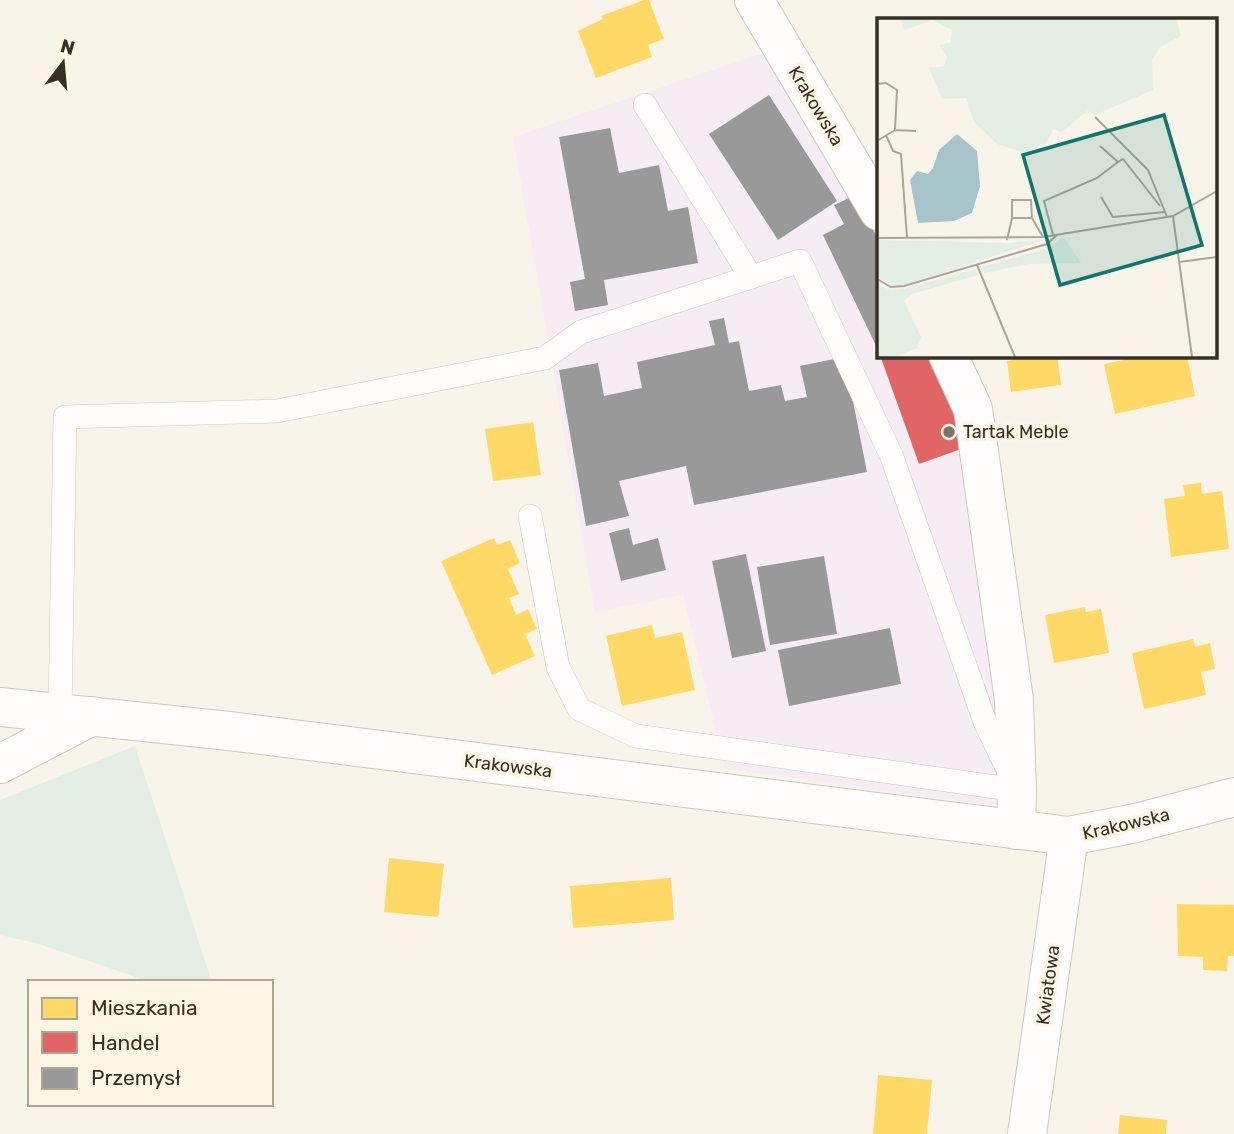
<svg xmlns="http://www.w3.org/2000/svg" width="1234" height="1134" font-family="Rubik,sans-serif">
	<rect width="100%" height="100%" fill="#f9f4ea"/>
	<polygon fill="#f6edf4" points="766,52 879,227 879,355 940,355 966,411 1006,704 1004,807 725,769 683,595 595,612 513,137"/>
	<polygon fill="#e3efe3" points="135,746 212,982 150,982 39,944 0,935 0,800"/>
	<g fill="#ffd966">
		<polygon points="644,0 649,0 664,39 648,45 652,57 596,78 578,31 603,19 601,16"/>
		<polygon points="1031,355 1057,355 1061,385 1011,392 1007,361 1031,357"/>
		<polygon points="1131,355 1187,355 1195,396 1115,414 1104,364 1132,358"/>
		<polygon points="533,422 541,475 493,481 485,429"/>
		<polygon points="1201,483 1202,494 1222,491 1229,549 1171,557 1164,499 1185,496 1183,485"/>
		<polygon points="494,538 497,545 510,540 520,563 508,569 519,594 509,598 516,615 528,609 537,629 525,634 535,656 492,675 441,561"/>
		<polygon points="1085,607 1086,612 1101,609 1109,653 1054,663 1045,615"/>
		<polygon points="652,625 655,638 682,632 695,690 622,706 606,636"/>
		<polygon points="1193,639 1195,647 1210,643 1215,669 1201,672 1206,695 1144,709 1132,653"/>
		<polygon points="389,858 444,864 438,917 384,912"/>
		<polygon points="671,878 674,920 573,928 570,886"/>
		<polygon points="1177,904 1234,905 1234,956 1228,956 1227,971 1203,970 1203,957 1178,956"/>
		<polygon points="878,1075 932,1080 927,1134 873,1134"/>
		<polygon points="1120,1115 1167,1120 1166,1134 1118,1134"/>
	</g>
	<polygon fill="#e06666" points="888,355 935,355 967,447 919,464 881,358"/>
	<g fill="#999">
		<polygon points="769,95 837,201 778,240 709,134"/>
		<polygon points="610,128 619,173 659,165 668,211 688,207 698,263 604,280 608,305 575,311 570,282 585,279 559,137"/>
		<polygon points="853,196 879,240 879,352 823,235 844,224 834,205"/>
		<polygon points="724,318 729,343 739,341 749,391 781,385 785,401 807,397 800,366 834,359 851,391 867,472 694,505 686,466 619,481 629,516 586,526 559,370 598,363 604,396 642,388 637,362 715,345 709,321"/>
		<polygon points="629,528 633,545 658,538 666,570 621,581 609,533"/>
		<polygon points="746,554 766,651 732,658 712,561"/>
		<polygon points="824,556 837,634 770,645 757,567"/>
		<polygon points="890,628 901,684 789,706 778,650"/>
	</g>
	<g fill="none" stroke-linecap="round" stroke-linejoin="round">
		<g stroke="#cec9c0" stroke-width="24">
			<g id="lane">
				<polyline points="645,105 751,277 800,261 892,457 985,722 1010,774"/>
				<polyline points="530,516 558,667 579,709 636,736 1017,790"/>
				<polyline points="60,713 65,417 277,411 545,358 581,332 751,277"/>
			</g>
		</g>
		<g stroke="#cec9c0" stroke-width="40">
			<g id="street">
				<polyline points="754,0 879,211"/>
				<polyline points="948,355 973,409 1014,700 1017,790 1016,830"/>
				<polyline points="0,764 92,716"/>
				<polyline points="1027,1134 1069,836"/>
			</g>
		</g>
		<g stroke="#cec9c0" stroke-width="40">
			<polyline id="secondary" points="0,707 229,731 1069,836 1136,823 1234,797"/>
		</g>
		<use href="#lane" stroke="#fefdfc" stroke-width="23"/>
		<use href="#street" stroke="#fefdfc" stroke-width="38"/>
		<use href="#secondary" stroke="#fefdfc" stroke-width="38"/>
	</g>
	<circle fill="#7a756a" stroke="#fff5e4" stroke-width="2.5" cx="949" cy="432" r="7"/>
	<g text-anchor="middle" stroke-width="7" stroke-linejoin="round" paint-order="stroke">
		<g font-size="18" fill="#363025" stroke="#fff5e4">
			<text transform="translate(816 106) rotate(59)" y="6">Krakowska</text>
			<text transform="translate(508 766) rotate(7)" y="6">Krakowska</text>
			<text transform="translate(1126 824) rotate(-13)" y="6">Krakowska</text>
			<text transform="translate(1048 985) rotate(-82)" y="6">Kwiatowa</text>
		</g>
		<g font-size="18" fill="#363025" stroke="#fff5e4" text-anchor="start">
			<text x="963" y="438">Tartak Meble</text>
		</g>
	</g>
	<g transform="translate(877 18)">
		<rect width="340" height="340" fill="#f9f4ea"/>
		<path d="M23,0H299L304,18L283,29L275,42L276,72L218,97L210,93L185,114L177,111L168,126L148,135L120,126L97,104L89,80L65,81L52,50L67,48L70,39L62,27L74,24L75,12L56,2L27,12ZM186,218L204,245L152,246L107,255L105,249L173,229ZM170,221L27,267H14L0,259V222L132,225ZM98,251L101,257L35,276L27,283L44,319L40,330L19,339H0V266L13,272L27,271Z" fill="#e3efe3"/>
		<path d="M80,116L100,133L103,168L95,195L77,203L41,205L33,162L40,153L51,156L56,150L62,132Z" fill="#a6c4c9"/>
		<path fill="none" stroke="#aba69b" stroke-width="2" d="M0,66L9,65L20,72L18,112L0,123M218,99L271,152L290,199M18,112L39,113M9,117L16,133L24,136L30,220M223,128L241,144L246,141L283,188M224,179L236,199L288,194M296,198L315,339M155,200H135V182H154L155,200L166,219M176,217L167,183L220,160L241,144M0,220L166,219L296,198L340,173M130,222L135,200M302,244L340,239M100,247L138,339M0,261L14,269L27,268L170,226L180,217"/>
		<path fill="#0f766e" fill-opacity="0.15" stroke="#0f766e" stroke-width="3.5" d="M287,97L325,227L183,267L146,137Z"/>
		<rect width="340" height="340" fill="none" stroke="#363025" stroke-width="3.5"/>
	</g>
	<rect x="28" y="980" width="245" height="126" fill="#fff5e4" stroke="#afa698" stroke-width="2"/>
	<rect x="42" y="998" width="35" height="21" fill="#ffd966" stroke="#afa698" stroke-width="2"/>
	<text x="91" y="1015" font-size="21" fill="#363025">Mieszkania</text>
	<rect x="42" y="1032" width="35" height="21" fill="#e06666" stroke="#afa698" stroke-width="2"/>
	<text x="91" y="1050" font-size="21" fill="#363025">Handel</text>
	<rect x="42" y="1068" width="35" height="21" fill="#999999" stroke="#afa698" stroke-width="2"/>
	<text x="91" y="1085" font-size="21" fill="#363025">Przemysł</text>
	<g transform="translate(63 63) rotate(16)" stroke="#fff5e4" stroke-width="5" paint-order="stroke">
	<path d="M0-5L12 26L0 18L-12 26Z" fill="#363025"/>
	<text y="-10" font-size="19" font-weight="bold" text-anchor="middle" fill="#363025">N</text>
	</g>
</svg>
